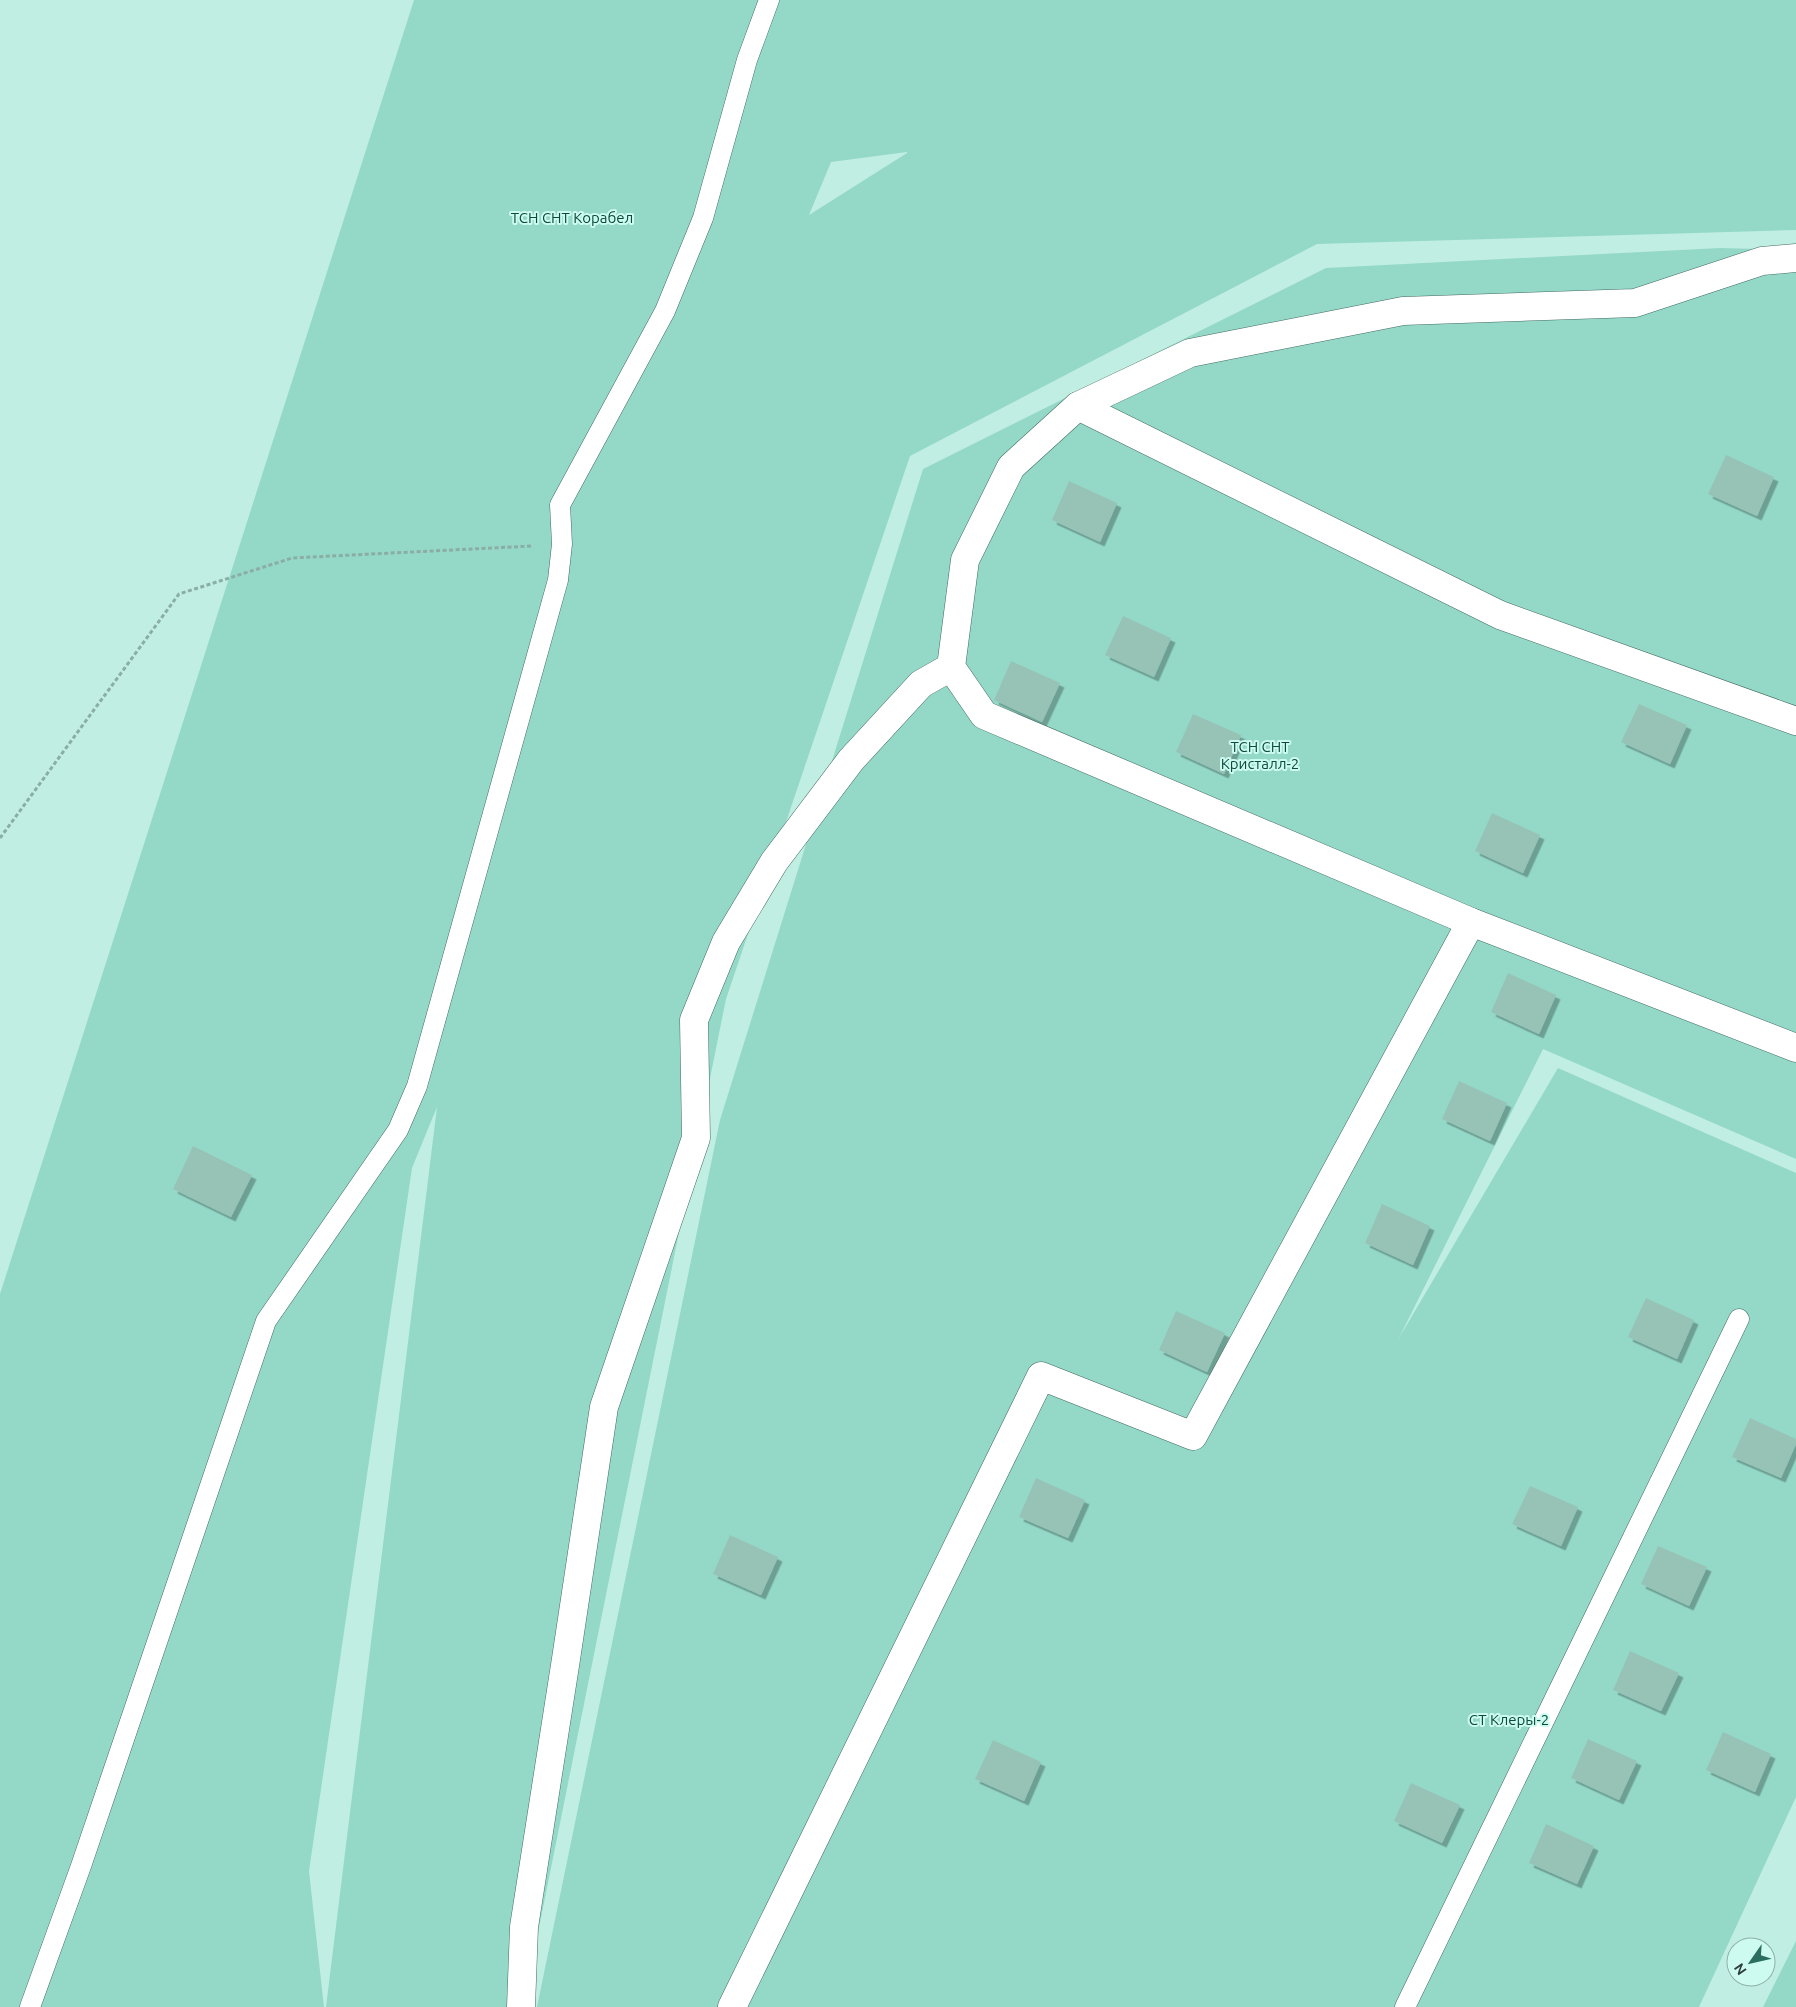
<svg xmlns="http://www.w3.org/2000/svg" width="1796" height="2007" font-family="Ubuntu,sans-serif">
	<defs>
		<filter id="shadow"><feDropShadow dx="4.5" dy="4.5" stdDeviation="0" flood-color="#0004"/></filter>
	</defs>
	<rect width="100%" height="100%" fill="#c1eee2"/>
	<g fill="#94d9c8" fill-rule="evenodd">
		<path d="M414,0H1796V230L1317,244L910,456L726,999L523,2007H326L437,1107L412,1168L309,1871L324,2007H0V1294ZM907,152V153L809,215L831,162Z"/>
		<polygon points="1720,248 1796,250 1796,1159 1543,1049 1399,1338 1558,1068 1796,1173 1796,1797 1699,2007 537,2007 720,1120 923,469 1326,268"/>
		<polygon points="1796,1941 1796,2007 1763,2007"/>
	</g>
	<g fill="#97c3b7" filter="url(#shadow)">
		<polygon points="1726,455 1774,477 1757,516 1708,494"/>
		<polygon points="1069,481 1117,503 1100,542 1052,520"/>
		<polygon points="1123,616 1171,638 1154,677 1105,655"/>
		<polygon points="1011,661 1060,683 1042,722 994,700"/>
		<polygon points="1639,704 1687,725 1670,764 1621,742"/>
		<polygon points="1193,714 1241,735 1224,774 1176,752"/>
		<polygon points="1492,813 1540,835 1523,873 1475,851"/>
		<polygon points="1508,973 1556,995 1539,1034 1491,1012"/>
		<polygon points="1459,1081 1507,1103 1490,1141 1442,1119"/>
		<polygon points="193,1146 252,1175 231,1217 173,1189"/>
		<polygon points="1382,1204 1430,1226 1413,1265 1365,1243"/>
		<polygon points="1646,1298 1694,1320 1677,1359 1628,1337"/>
		<polygon points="1176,1311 1225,1333 1207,1372 1159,1350"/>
		<polygon points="1750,1418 1796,1439 1796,1444 1781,1478 1732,1457"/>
		<polygon points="1036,1478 1085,1500 1068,1538 1019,1517"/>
		<polygon points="1530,1486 1578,1507 1561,1546 1512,1524"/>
		<polygon points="730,1535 778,1557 761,1595 713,1574"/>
		<polygon points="1658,1546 1707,1567 1689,1606 1641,1584"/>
		<polygon points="1630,1651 1679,1673 1661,1711 1613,1690"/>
		<polygon points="1723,1732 1771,1754 1755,1792 1706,1770"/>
		<polygon points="1588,1739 1637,1761 1619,1800 1571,1778"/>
		<polygon points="993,1740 1041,1762 1024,1801 975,1779"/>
		<polygon points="1411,1783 1460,1805 1442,1843 1394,1821"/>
		<polygon points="1546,1824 1594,1846 1577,1884 1529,1863"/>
	</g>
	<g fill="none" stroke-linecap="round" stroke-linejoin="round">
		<g stroke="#426b61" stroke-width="21">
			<g id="lane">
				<polyline points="30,2007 81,1866 266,1321 398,1130 417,1086 558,580 562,544 560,505 665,311 703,218 747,60 769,0"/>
				<polyline points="1405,2007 1739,1319"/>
			</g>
		</g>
		<g stroke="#426b61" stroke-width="29">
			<g id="street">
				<polyline points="1796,258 1762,261 1635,303 1403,311 1190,353 1078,406 1011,467 965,560 951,667 984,715 1471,922 1796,1048"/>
				<polyline points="1078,406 1500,615 1796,721"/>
				<polyline points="521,2007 524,1927 566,1659 604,1407 696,1138 694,1020 726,942 774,862 851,760 921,684 951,667"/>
				<polyline points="732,2007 1041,1376 1193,1436 1471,922"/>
			</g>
		</g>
		<polyline stroke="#8aada4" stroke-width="3" stroke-dasharray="4 2.5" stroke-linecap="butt" points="0,838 179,594 292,558 532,546"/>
		<use href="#lane" stroke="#fff" stroke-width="20"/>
		<use href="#street" stroke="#fff" stroke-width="28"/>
	</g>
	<g text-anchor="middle" stroke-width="4" stroke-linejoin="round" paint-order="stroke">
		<g font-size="15" fill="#0a4a3f" stroke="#cefbef">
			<text x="572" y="223">ТСН СНТ Корабел</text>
			<text x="1260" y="752">ТСН СНТ<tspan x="1260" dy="17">Кристалл-2</tspan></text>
			<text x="1509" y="1725">СТ Клеры-2</text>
		</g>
	</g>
	<g transform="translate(1751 1962) rotate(236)"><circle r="24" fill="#cefbef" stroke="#8eb0a7"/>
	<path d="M0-4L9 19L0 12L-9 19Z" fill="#2a6e60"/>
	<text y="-8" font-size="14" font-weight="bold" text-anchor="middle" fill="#2e403c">N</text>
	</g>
</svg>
